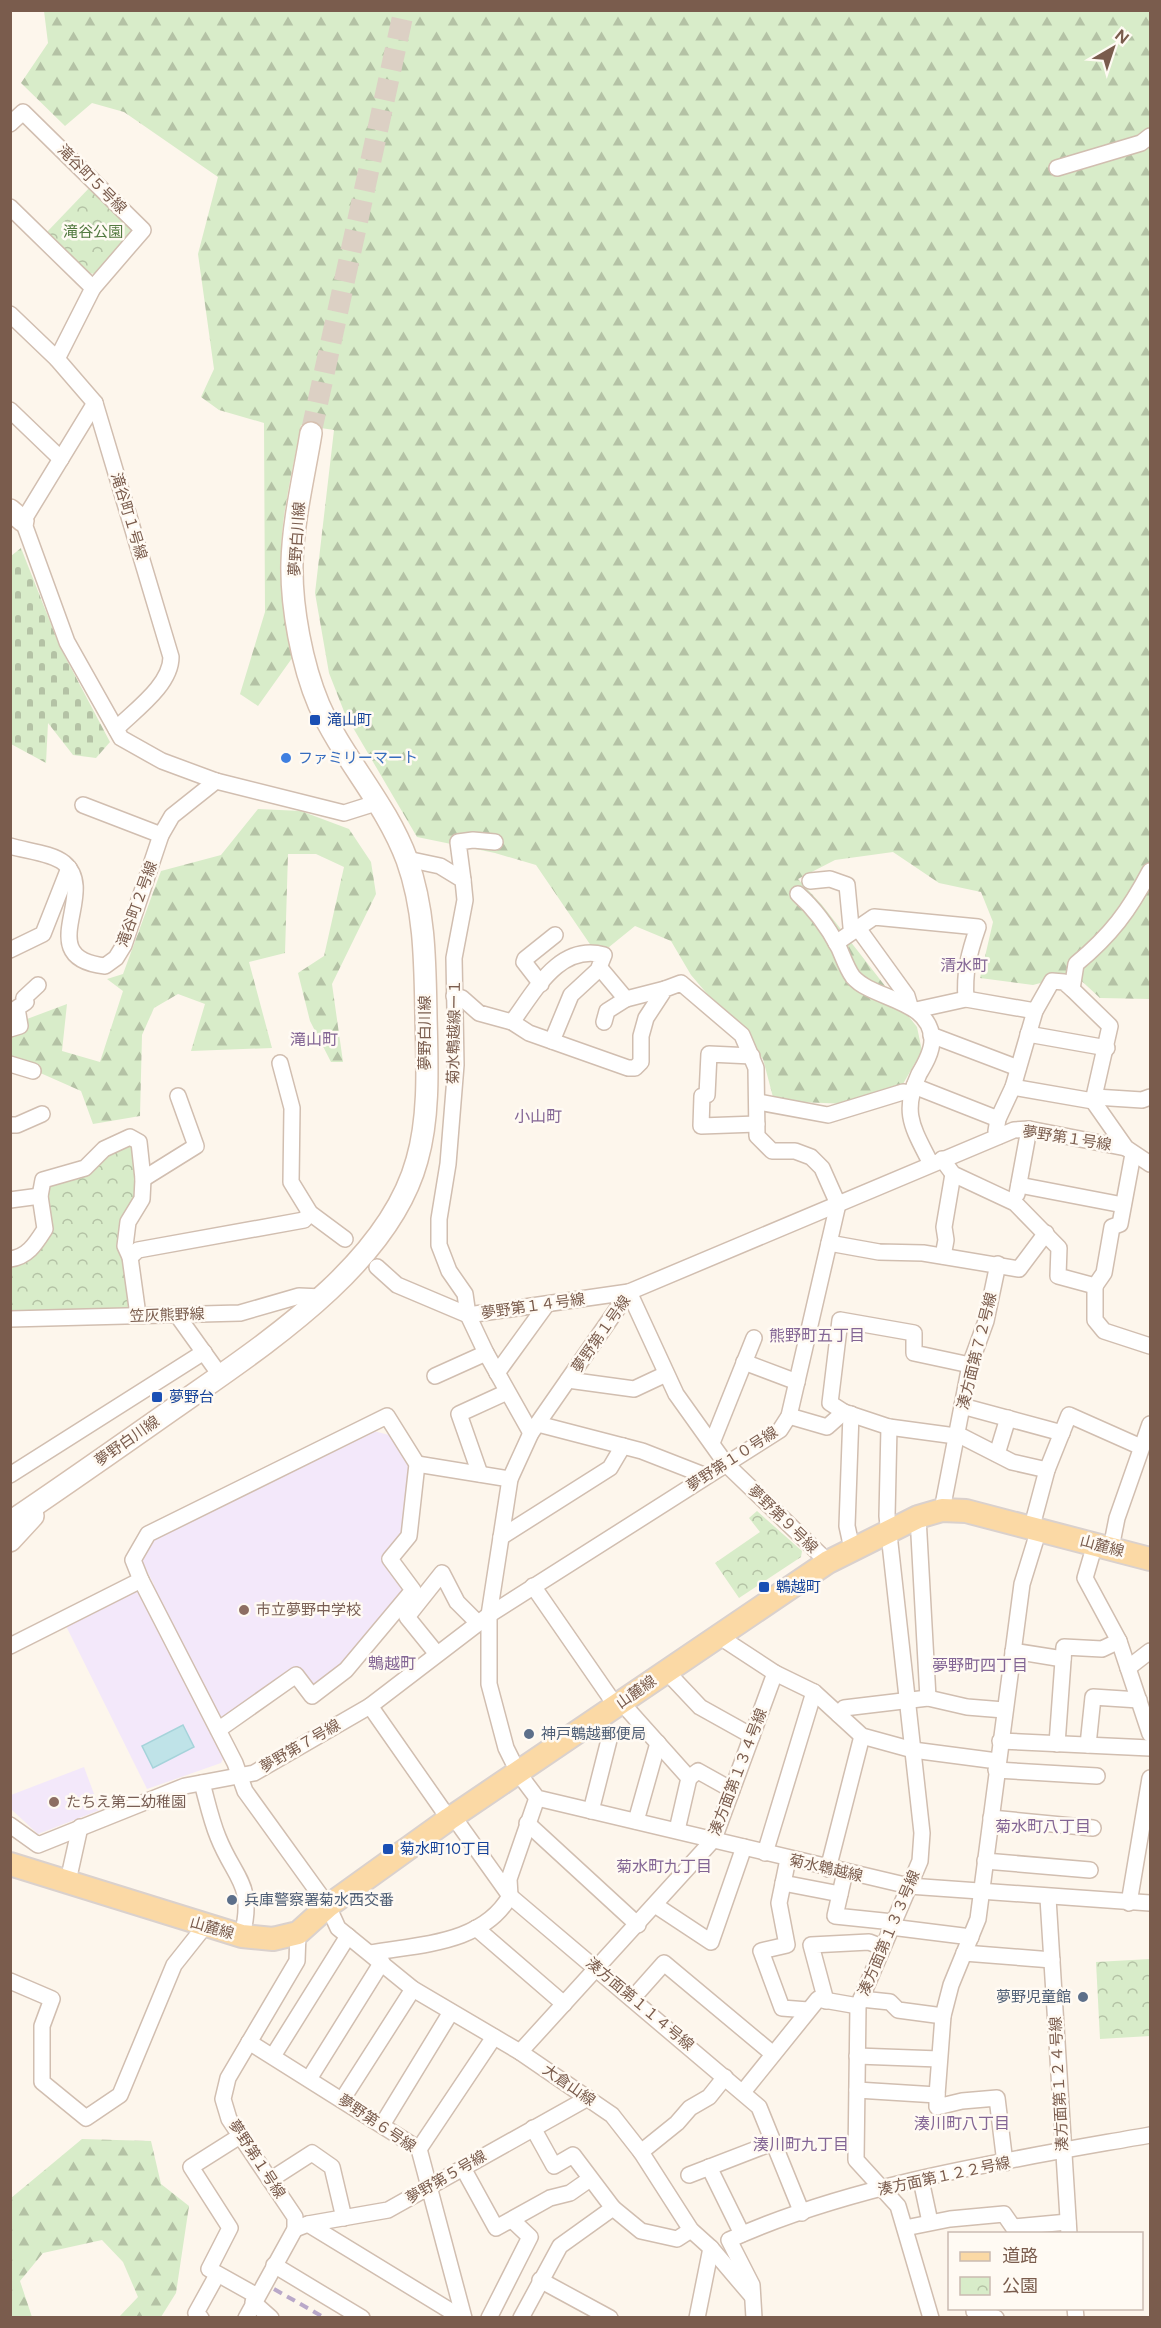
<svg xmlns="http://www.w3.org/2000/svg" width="1161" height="2328" font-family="Figtree,'Noto Sans JP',sans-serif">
	<defs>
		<pattern id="forest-firs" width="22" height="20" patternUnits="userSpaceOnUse" patternTransform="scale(1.5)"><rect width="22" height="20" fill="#d8ecc9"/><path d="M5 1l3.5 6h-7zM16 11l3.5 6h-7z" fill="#b4c2a5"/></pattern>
		<pattern id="cemetery-stones" width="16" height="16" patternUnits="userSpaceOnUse" patternTransform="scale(1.5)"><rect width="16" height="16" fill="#d8ecc9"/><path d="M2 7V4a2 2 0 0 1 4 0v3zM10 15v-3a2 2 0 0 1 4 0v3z" fill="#b4c2a5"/></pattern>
		<pattern id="park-crowns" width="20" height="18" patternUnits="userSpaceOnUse" patternTransform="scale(1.5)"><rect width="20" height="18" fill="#d8ecc9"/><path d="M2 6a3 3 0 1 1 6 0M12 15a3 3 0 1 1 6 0" fill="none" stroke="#b4c2a5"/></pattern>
	</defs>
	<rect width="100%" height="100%" fill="#fdf6ec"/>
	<g fill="#f3e8fa">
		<polygon points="370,1430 389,1435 412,1471 405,1534 383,1557 407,1590 343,1666 312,1687 298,1667 210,1727 225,1755 221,1763 147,1789 66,1626 133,1591 141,1593 154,1585 141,1559 156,1537"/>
		<polygon points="84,1767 100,1810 38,1834 11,1809 11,1795"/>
	</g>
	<g fill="url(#forest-firs)">
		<path d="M44,11H1150V999L1100,998L1074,974L1033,985L980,978L993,922L981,892L939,883L893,852L835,860L798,879L822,905L917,1027L922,1051L903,1084L849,1104L774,1101L763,1059L691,975L671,941L635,926L598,956L536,865L495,853L417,837L345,714L329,673L315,593L334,430L301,425C293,470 280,517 281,562C282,594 288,623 295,654L258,706L240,694L265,612L264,423L219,410L201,397L214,369L198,254L218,177L124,112L92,103L65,126L21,83L48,43Z"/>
		<polygon points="258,809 301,811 349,829 371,862 376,894 332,984 343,1062 331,1062 310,1021 298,973 324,956 344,867 316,854 288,854 285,953 249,962 272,1048 191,1051 205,1004 178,994 154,1008 142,1035 140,1116 93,1124 81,1091 11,1060 11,1025 67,1004 62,1051 100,1062 123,991 107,979 123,974 161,871 221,855"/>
		<polygon points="82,2139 151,2141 161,2184 189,2206 176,2293 161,2317 119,2317 138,2297 123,2262 102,2240 43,2253 20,2281 32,2317 11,2317 11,2198"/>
	</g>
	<polygon fill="url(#cemetery-stones)" points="21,548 60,647 110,742 96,758 73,755 48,723 46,763 11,744 11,556"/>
	<g fill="url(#park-crowns)">
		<polygon points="92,185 133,225 135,235 102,275 88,273 46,233"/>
		<polygon points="129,1144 134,1147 136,1197 120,1244 130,1304 125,1310 11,1313 10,1265 38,1250 47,1185"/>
		<polygon points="757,1511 802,1551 801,1557 739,1598 715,1563 760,1532 749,1518"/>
		<polygon points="1150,1959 1150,2036 1100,2039 1096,1962"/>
	</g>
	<polygon fill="#bfe3e8" stroke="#a5d3da" stroke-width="1.5" points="183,1725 194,1747 153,1768 142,1746"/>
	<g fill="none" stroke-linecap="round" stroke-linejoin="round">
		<polyline stroke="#dcd0c4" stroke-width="21" stroke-dasharray="21 10" stroke-linecap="butt" points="311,433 404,10"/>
		<g stroke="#d1beb0" stroke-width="18">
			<g id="street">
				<polyline points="10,124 23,112 143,230 93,288"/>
				<polyline points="1057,168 1141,143 1150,136"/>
				<polyline points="10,207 93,288 57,359"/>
				<path d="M10,314L57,359L95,403L171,657C171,685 135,710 116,729"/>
				<polyline points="95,403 23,521 67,642 121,738 162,761 216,781 344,813 379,802"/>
				<polyline points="10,410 61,459"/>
				<polyline points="83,805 161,835"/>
				<path d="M10,846C26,851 52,853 64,863C100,893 31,958 105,966L116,958L124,945L161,835L172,816L216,781"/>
				<polyline points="407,859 440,866 463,880 465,900 454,958 456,1065 448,1164 439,1219 439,1245 449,1271 465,1294 468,1315 486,1353 531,1433"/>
				<polyline points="463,880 458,842 473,840 495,842"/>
				<polyline points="810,881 830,879 847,885 851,927 860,931 907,996 910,1006"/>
				<path d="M798,894C815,909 828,927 839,948C843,957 847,969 853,977C873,1000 931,999 932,1040C932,1052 925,1064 919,1074C901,1113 913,1128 931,1164"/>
				<path d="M836,943L874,917L978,927C969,953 964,972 966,999"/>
				<polyline points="10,950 43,934 69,868"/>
				<polyline points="600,968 626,999 665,989"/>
				<polyline points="541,984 524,962 525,959 555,935"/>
				<path d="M1072,989L1076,964C1111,935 1129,911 1150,871"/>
				<polyline points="916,1010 966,999 1035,1011"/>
				<path d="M512,1022C535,991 559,943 604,955L598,970L571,995L552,1041"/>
				<polyline points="604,1022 607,1011 626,999"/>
				<polyline points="10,1029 20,1026 17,1008 26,1002 24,998 38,985"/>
				<polyline points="1028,1034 1107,1048"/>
				<polyline points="931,1035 1018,1068"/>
				<polyline points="752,1056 709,1054 707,1095 702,1096 701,1126 757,1124"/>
				<polyline points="280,1063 292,1108 291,1182 310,1213 345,1239"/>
				<polyline points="10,1064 33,1071"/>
				<polyline points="914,1086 998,1119"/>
				<polyline points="1013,1087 1093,1101"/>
				<polyline points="1095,1097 1142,1100 1150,1097"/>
				<polyline points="758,1102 828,1115 903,1092 910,1093"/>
				<polyline points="10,1125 17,1125 42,1114"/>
				<polyline points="999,1136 996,1131 998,1119 1013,1087 1035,1011 1052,981 1064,982 1072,989 1110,1026 1093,1101 1126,1148 1150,1164"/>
				<polyline points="1126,1148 1029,1129 1014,1130 629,1292 531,1433 510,1479 489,1615 489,1684 506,1748 519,1774 537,1798 909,1886 1150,1903"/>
				<polyline points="942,1159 953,1174 1015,1203 1059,1248 1058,1276 1095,1286"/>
				<polyline points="143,1179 196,1146 178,1096"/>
				<polyline points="1019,1185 1123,1205"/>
				<polyline points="1017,1194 1029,1129"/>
				<polyline points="10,1200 40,1196"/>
				<polyline points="829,1243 879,1252 923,1253 1019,1269 1046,1233"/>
				<polyline points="943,1256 946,1240 944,1227 953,1174"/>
				<polyline points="130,1257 138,1250 304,1220 310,1213"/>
				<path d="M10,1259C28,1257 36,1243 45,1229L40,1196L43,1180L85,1168L104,1149L130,1137L139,1142L143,1179L142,1199L128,1222L125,1246L130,1257L138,1315"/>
				<polyline points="377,1267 397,1285 468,1315 629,1292 676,1394 726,1464 828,1562"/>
				<polyline points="1095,1286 1104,1273 1112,1227 1120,1224 1133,1154"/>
				<polyline points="1095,1286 1095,1320 1104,1331 1150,1346"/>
				<polyline points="177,1315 220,1375"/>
				<polyline points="10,1319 240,1313 299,1296 322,1297"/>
				<polyline points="744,1362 797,1382"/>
				<polyline points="497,1373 547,1304"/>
				<polyline points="435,1376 486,1353"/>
				<polyline points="568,1380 634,1389 666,1374"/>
				<polyline points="962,1406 1062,1433"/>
				<polyline points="844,1412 830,1403 840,1320 914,1333 914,1353 970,1365"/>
				<polyline points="851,1414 847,1526 852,1549"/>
				<polyline points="789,1416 827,1427 844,1412 889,1427 963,1437 1012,1462 1047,1470"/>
				<polyline points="538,1424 642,1451 706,1476"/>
				<polyline points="889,1427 887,1516 922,1833 920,1861 858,2006 856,2160 898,2206 931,2318"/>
				<polyline points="712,1443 754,1338"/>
				<polyline points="997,1454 1008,1418"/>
				<polyline points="417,1464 510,1479"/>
				<polyline points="480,1474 459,1414 507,1392"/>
				<polyline points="10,1475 204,1352"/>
				<polyline points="942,1510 970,1365 986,1321 998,1264"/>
				<polyline points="918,1517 928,1698"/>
				<polyline points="1032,1526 1047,1470 1069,1415 1141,1447"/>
				<polyline points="501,1537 610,1468 623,1446"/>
				<polyline points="1095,1544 1085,1578 1119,1641 1150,1734"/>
				<polyline points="1111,1548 1117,1518 1150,1424"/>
				<polyline points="533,1586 616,1706"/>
				<polyline points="717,1635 775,1673 814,1692 862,1736 913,1750 997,1761"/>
				<polyline points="10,1646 141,1580"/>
				<polyline points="1013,1651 1063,1659"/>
				<polyline points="437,1654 407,1617 442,1573 457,1602 478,1623"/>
				<polyline points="1128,1668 1150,1651"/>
				<polyline points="666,1671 700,1707 752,1736"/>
				<polyline points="621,1702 689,1778 677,1830"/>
				<polyline points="370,1706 449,1819"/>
				<polyline points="839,1715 844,1708 928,1698 967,1707 1004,1710"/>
				<polyline points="218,1730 296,1675 312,1696 346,1670 413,1590 390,1559 409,1536 417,1464 387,1416 148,1534 133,1560 141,1580 235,1763 245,1791 328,1906 338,1928 413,1989 520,2052 612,2115 641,2152 691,2230 711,2248 751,2295"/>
				<polyline points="1000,1741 1150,1748"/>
				<polyline points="1057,1744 1064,1647 1102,1649 1119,1641"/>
				<polyline points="1088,1745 1093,1697 1139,1700"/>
				<polyline points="996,1770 1097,1776"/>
				<polyline points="689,1778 698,1771 732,1790"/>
				<path d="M202,1783C207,1801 211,1820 218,1837C235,1880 255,1883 242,1936"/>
				<polyline points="591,1811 610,1736 594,1721"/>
				<polyline points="453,1816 510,1896 759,2107 802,2213"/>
				<polyline points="991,1818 1093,1828"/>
				<polyline points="636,1821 658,1743"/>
				<polyline points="527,1823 638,1925"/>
				<polyline points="10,1825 38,1845 185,1786 254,1773 370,1706 489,1615 780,1430 789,1416 838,1204 822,1168 811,1157 795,1151 772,1151 757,1136 756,1068 742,1035 681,983 665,989 646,1018 641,1036 641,1062 635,1068 628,1068 529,1033 512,1022 479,1013 462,998 454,996"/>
				<polyline points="765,1853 814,1692"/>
				<polyline points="788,1859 779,1903 787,1945 761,1951 782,2008 808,2010"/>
				<polyline points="985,1861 1090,1870"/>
				<polyline points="828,1869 862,1736"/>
				<polyline points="845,1872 835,1916 893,1922"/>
				<polyline points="68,1881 80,1827"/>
				<polyline points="783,1883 840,1894"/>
				<polyline points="510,1896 509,1879 537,1798"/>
				<polyline points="1048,1898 1069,2234"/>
				<polyline points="1129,1903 1150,1778"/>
				<polyline points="655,1905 711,1942 744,1847"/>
				<polyline points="891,1927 971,1937"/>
				<polyline points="476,1928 564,2004"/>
				<path d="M371,1953C420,1944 483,1944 510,1896"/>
				<polyline points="964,1953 1052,1960"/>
				<polyline points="10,1981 52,1999 42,2026 42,2082 86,2118 120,2095 174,1965 205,1926"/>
				<polyline points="632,1999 664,1963 773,2054"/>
				<polyline points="861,1999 890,2002 898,2010 943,2016"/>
				<polyline points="826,2001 811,1945 869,1942 882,1947"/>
				<polyline points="249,2042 419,2149 464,2318"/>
				<polyline points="520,2052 714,1839 775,1673"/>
				<polyline points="273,2056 348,1936"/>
				<polyline points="857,2056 939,2059"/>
				<polyline points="309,2079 382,1962"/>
				<polyline points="857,2090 937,2095"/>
				<polyline points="743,2092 818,1999 858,2006"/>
				<polyline points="342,2100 413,1989"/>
				<polyline points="382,2125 451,2012"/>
				<polyline points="533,2128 554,2166 573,2155 613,2208"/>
				<polyline points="240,2136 191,2167 230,2228 209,2269 257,2296"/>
				<polyline points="419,2149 494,2037"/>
				<polyline points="641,2152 677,2123 690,2108 709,2097 725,2077"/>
				<polyline points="1005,2163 997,2098 962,2101 937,2107 937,2095 943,2016 951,1985 978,1919 1022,1584 1039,1529"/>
				<polyline points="709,2167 742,2234"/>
				<polyline points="463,2168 496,2228 550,2198 570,2193 590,2179"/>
				<polyline points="689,2175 772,2143"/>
				<polyline points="270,2180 312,2153 332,2167 344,2218"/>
				<polyline points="921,2180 930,2222"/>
				<polyline points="308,2224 462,2318"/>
				<polyline points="905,2228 950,2219 1004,2214 1013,2227 1068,2222"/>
				<polyline points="295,2229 308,2224 388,2210 588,2098"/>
				<polyline points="274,2265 362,2318"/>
				<polyline points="540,2280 610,2318"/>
				<polyline points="253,2302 271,2318"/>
				<polyline points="974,2308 974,2311 996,2318"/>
				<polyline points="1075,2308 1076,2318"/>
				<polyline points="201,2318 196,2313 217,2275"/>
				<polyline points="246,2318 295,2229 295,2217 229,2119 223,2099 228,2078 297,1961 298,1933"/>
				<polyline points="489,2318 530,2237 512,2220"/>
				<polyline points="521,2318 560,2246 613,2208 641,2231 677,2239 691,2230"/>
				<polyline points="697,2318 711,2248"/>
				<path d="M754,2318L752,2285L729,2240C854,2183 1015,2159 1150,2135"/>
			</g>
		</g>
		<g stroke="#d6c0b0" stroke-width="24">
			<g id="secondary">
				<polyline points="10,510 23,521"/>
				<path d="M10,1522C65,1485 119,1447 173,1409C259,1348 388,1267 417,1160C430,1115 427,1062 426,1016C425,963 425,910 407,860C386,803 343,759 319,705C302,665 291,607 292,563C293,520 304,476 311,433"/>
				<polyline points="10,1541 33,1516"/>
			</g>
		</g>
		<g stroke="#dad1cd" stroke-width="26">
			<polyline id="primary" points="10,1864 242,1936 273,1939 298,1933 328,1906 449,1819 828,1562 918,1517 942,1510 966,1511 1150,1559"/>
		</g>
		<use href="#street" stroke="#fff" stroke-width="15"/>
		<use href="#secondary" stroke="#fff" stroke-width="21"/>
		<use href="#primary" stroke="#fbd9a5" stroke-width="22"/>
		<polyline stroke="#b9a8c9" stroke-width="4" stroke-dasharray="9 6" stroke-linecap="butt" points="274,2289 325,2318"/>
	</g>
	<g fill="#1a4fb4" stroke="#fffaf3" stroke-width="2">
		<rect x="309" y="714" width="12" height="12" rx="3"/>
		<rect x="151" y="1391" width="12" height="12" rx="3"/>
		<rect x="758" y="1581" width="12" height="12" rx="3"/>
		<rect x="382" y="1843" width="12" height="12" rx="3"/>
	</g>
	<circle fill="#3f7fe0" stroke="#fffaf3" stroke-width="2" cx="286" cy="758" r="6"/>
	<g fill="#8d6e63" stroke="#fffaf3" stroke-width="2">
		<circle cx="244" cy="1610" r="6"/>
		<circle cx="54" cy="1802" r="6"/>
	</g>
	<g fill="#5c6f8a" stroke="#fffaf3" stroke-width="2">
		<circle cx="529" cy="1734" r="6"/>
		<circle cx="232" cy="1900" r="6"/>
		<circle cx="1083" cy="1997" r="6"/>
	</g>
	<g text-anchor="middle" stroke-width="5" stroke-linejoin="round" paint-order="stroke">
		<g font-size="15" fill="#7a5c4d" stroke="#fffaf3">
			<text transform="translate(92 179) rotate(45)" y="5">滝谷町５号線</text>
			<text transform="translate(129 516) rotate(73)" y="5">滝谷町１号線</text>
			<text transform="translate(297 539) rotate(-86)" y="5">夢野白川線</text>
			<text transform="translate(137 904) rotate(-70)" y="5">滝谷町２号線</text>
			<text transform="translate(454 1032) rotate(-89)" y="5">菊水鵯越線ー１</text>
			<text transform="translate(425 1033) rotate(-90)" y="5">夢野白川線</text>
			<text transform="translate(1067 1138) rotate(9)" y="5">夢野第１号線</text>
			<text transform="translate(533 1306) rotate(-8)" y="5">夢野第１４号線</text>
			<text transform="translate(167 1315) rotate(-2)" y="5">笠灰熊野線</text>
			<text transform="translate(601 1334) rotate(-55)" y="5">夢野第１号線</text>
			<text transform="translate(977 1351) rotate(-76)" y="5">湊方面第７２号線</text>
			<text transform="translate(127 1441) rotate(-35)" y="5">夢野白川線</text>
			<text transform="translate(732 1459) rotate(-33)" y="5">夢野第１０号線</text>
			<text transform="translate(783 1519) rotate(44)" y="5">夢野第９号線</text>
			<text transform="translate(1102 1546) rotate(15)" y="5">山麓線</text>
			<text transform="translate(636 1692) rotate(-35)" y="5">山麓線</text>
			<text transform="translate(300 1746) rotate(-30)" y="5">夢野第７号線</text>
			<text transform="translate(738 1772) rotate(-69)" y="5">湊方面第１３４号線</text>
			<text transform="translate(826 1868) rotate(13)" y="5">菊水鵯越線</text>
			<text transform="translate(212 1928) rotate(16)" y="5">山麓線</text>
			<text transform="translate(889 1933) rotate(-67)" y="5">湊方面第１３３号線</text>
			<text transform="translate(640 2004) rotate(40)" y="5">湊方面第１１４号線</text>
			<text transform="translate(1059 2084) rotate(-93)" y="5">湊方面第１２４号線</text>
			<text transform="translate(569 2085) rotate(35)" y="5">大倉山線</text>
			<text transform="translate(377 2123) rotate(34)" y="5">夢野第６号線</text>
			<text transform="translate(257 2159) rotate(57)" y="5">夢野第１号線</text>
			<text transform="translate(944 2176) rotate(-12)" y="5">湊方面第１２２号線</text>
			<text transform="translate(446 2177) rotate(-30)" y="5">夢野第５号線</text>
		</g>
		<g font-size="15" fill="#537a41" stroke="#fffaf3">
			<text x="93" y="237">滝谷公園</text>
		</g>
		<g font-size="15" fill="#164399" stroke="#fffaf3" text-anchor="start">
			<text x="327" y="725">滝山町</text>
			<text x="169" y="1402">夢野台</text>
			<text x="776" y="1592">鵯越町</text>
			<text x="400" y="1854">菊水町10丁目</text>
		</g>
		<g font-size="15" fill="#366cbe" stroke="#fffaf3" text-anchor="start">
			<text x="298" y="763">ファミリーマート</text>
		</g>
		<g font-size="15" fill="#785e54" stroke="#fffaf3" text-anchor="start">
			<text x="256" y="1615">市立夢野中学校</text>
			<text x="66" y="1807">たちえ第二幼稚園</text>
		</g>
		<g font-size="15" fill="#4e5e75" stroke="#fffaf3" text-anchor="start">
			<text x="541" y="1739">神戸鵯越郵便局</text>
			<text x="244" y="1905">兵庫警察署菊水西交番</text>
			<text x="1071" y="2002" text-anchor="end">夢野児童館</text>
		</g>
		<g font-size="16" fill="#846695" stroke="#fffaf3">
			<text x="964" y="971">清水町</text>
			<text x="314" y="1045">滝山町</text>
			<text x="538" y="1122">小山町</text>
			<text x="817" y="1341">熊野町五丁目</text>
			<text x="392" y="1669">鵯越町</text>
			<text x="980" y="1671">夢野町四丁目</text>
			<text x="1043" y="1832">菊水町八丁目</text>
			<text x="664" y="1872">菊水町九丁目</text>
			<text x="962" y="2129">湊川町八丁目</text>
			<text x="801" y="2150">湊川町九丁目</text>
		</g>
	</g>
	<rect width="1161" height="2328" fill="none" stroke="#7a5c4d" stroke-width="24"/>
	<rect x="948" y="2232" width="195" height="78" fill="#fffaf3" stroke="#cabbb1" stroke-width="1.5"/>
	<rect x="960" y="2252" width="30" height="9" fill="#fbd9a5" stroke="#cabbb1" stroke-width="1.5"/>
	<text x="1002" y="2262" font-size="18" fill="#7a5c4d">道路</text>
	<rect x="960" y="2277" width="30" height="18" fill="url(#park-crowns)" stroke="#cabbb1" stroke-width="1.5"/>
	<text x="1002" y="2292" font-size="18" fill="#7a5c4d">公園</text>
	<g transform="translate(1113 48) rotate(39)" stroke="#fffaf3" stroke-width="4.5" paint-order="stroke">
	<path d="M0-4.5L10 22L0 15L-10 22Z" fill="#7a5c4d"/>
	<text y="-9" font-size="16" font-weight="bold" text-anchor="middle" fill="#7a5c4d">N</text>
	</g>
</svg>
